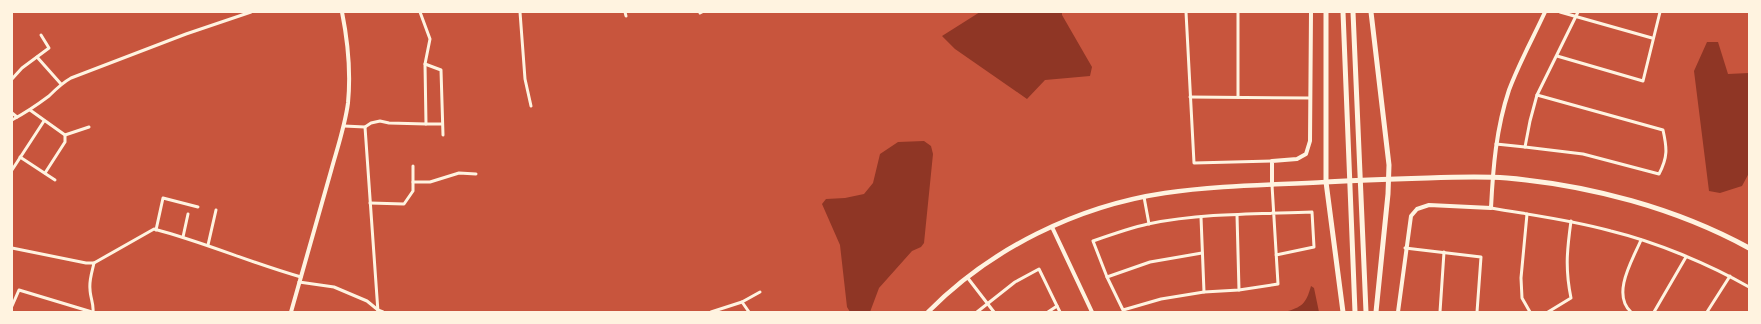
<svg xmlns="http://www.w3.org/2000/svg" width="1761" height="324" font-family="'IBM Plex Sans',sans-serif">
	<rect width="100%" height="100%" fill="#c8553d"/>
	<g fill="#8f3625">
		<polygon points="980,12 1062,12 1062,15 1092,67 1090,76 1045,80 1027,99 955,49 942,36"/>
		<polygon points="1707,42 1718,42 1728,74 1749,73 1749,173 1742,186 1720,193 1709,191 1694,71"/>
		<polygon points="924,141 931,146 933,154 924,243 921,247 912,251 879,288 870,312 850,312 847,307 840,245 822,204 826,199 845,198 864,194 873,183 880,154 898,142"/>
		<path d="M1311,286L1314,288L1319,312H1285C1302,307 1306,304 1311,286Z"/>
	</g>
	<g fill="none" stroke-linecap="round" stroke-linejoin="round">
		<g stroke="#fff3e0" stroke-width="3">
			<polyline points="520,12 525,79 531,106"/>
			<polyline points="625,12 626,16"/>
			<polyline points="1186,12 1194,163 1272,161"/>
			<polyline points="1560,12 1652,38"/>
			<polyline points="700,13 702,12"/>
			<polyline points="1557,56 1643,81 1660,12"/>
			<polyline points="37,57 61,84"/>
			<polyline points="425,64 441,70 443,135"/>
			<polyline points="12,79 22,68 49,48 41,35"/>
			<polyline points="1190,97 1310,98"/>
			<polyline points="1238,97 1238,12"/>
			<polyline points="30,110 65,135 65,142 45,173"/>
			<polyline points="12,113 17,117"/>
			<path d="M12,120C25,113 37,105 49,96C56,89 62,83 71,78L186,34L251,12"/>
			<polyline points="426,124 442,124"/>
			<polyline points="344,126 365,127 371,123 380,121 389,123 426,124 425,64 430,39 420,12"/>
			<polyline points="365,127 378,312"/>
			<polyline points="65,135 89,127"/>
			<polyline points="1496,144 1525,147 1530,121 1537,95 1578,12"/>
			<path d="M1525,147L1583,154L1659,174C1668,157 1667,148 1663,130L1537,95"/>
			<polyline points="20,157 55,180"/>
			<polyline points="12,170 44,121"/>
			<polyline points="413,182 430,182 459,173 476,174"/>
			<path d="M1272,185L1278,284L1239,290L1204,292L1161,299L1123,310L1107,277L1093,241C1110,235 1130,228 1148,224C1202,213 1258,214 1312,212L1314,247L1276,255"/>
			<polyline points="1144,197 1149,224"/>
			<polyline points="370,203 404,204 413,191 413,166"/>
			<path d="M1491,208C1531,215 1572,220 1611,231C1656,242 1709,264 1749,287"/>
			<polyline points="1527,214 1521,278 1522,298 1530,312"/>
			<polyline points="1237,215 1239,290"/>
			<polyline points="1201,217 1204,292"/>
			<polyline points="156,230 163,198 198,207"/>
			<polyline points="183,237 188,214"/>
			<polyline points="208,245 216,210"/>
			<path d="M12,248L86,263H94C92,272 89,280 90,289C90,297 94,304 93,312"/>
			<polyline points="1405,248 1481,257 1477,312"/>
			<path d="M94,263L154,229C204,242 251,263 301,277"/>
			<polyline points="967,277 994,312"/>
			<polyline points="1107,277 1150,262 1202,253"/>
			<polyline points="299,282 334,287 367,301 378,310 383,312"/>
			<polyline points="742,302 749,312"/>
			<polyline points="12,306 19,290 92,312"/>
			<polyline points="1057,306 1060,312"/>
			<polyline points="711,312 742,302 760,292"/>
			<polyline points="977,312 1015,282 1039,269 1057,306 1048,312"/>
			<polyline points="1440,312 1444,252"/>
			<path d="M1548,312L1571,298C1565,269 1567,250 1571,221"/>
			<path d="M1631,312C1611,294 1633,259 1641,240"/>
			<polyline points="1654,312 1686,257"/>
			<polyline points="1707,312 1730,276"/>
		</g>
		<g stroke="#fff3e0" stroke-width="4">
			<polyline points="1272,185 1272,161 1297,159 1306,154 1310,141 1311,12"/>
			<polyline points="1052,227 1092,312"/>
			<path d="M291,312C304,265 318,218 331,171C337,149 345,126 348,103C351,72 348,42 342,12"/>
			<path d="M1398,312L1411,216L1417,209L1429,205L1491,208C1493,168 1496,129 1509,90C1519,63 1533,38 1545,12"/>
		</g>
		<path stroke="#fff3e0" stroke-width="4.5" d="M928,312C990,249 1077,206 1165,193C1218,185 1272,185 1326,182"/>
		<g stroke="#fff3e0" stroke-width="5">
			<polyline points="1326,12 1326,182 1343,312"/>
			<polyline points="1343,12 1355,312"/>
			<polyline points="1353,12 1366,312"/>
			<polyline points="1371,12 1389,165 1388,194 1376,312"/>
			<path d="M1326,182C1360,180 1394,179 1428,178C1454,177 1481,176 1507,178C1589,185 1676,208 1749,248"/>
		</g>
	</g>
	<rect width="1761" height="324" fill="none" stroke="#fff3e0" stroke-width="26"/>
</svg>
